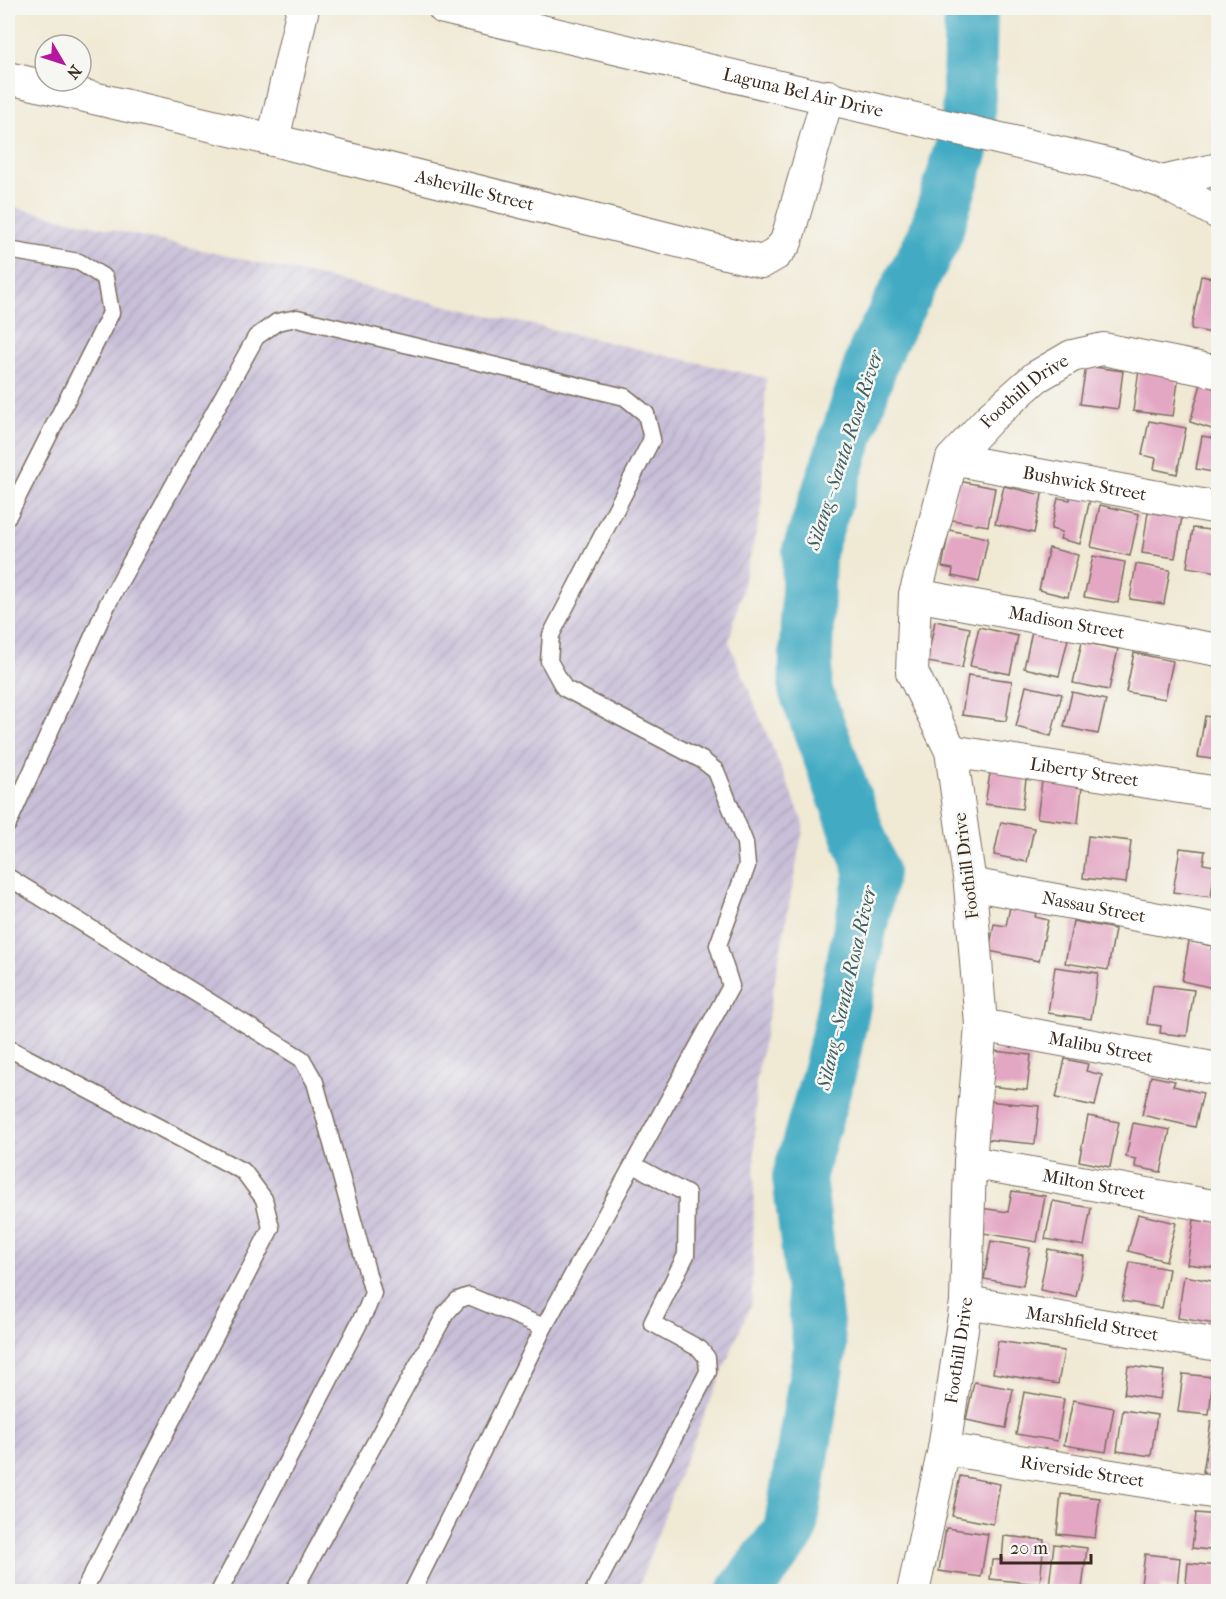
<svg xmlns="http://www.w3.org/2000/svg" width="1226" height="1599" font-family="'IM FELL French Canon',serif">
	<defs>
		<pattern id="industrial-furrows" width="10" height="10" patternUnits="userSpaceOnUse" patternTransform="scale(1.5)"><rect width="10" height="10" fill="#c8bfd8"/><path d="M-1 1l2-2M0 10L10 0M9 11l2-2" fill="none" stroke="#ada4b9"/></pattern>
	</defs>
	<rect width="100%" height="100%" fill="#f6f6f2"/>
	<filter id="ink" filterUnits="userSpaceOnUse"><feTurbulence type="fractalNoise" baseFrequency=".0167" numOctaves="2"/><feDisplacementMap in="SourceGraphic" scale="12" xChannelSelector="R" yChannelSelector="G"/><feConvolveMatrix kernelMatrix="1 2 1 2 8 2 1 2 1" color-interpolation-filters="sRGB"/></filter>
	<filter id="wash" filterUnits="userSpaceOnUse"><feTurbulence type="fractalNoise" baseFrequency=".008" numOctaves="4" result="noise"/><feDisplacementMap in="SourceGraphic" scale="24" xChannelSelector="R" yChannelSelector="G"/><feGaussianBlur stdDeviation="1.35" result="paint"/><feColorMatrix in="noise" values="0 0 0 0 0 0 0 0 0 0 0 0 0 0 0 0 0 1.4 0 .05"/><feComposite in="paint" operator="in"/></filter>
	<g filter="url(#wash)">
		<rect width="100%" height="100%" fill="#f0e9d4"/>
		<polygon fill="url(#industrial-furrows)" points="8,206 766,378 761,512 729,642 804,824 756,1082 752,1301 680,1473 637,1591 8,1591"/>
		<g fill="none" stroke-linecap="round" stroke-linejoin="round">
			<polyline stroke="#43abc3" stroke-width="54" points="744,1592 790,1531 820,1349 799,1177 832,1062 872,872 805,689 809,551 875,352 934,237 968,130 971,8"/>
		</g>
		<g id="blocks">
			<g fill="#e3a6c3">
				<polygon points="1201,276 1218,279 1218,334 1191,329"/>
				<polygon points="1086,366 1123,371 1118,409 1080,404"/>
				<polygon points="1139,370 1179,375 1173,416 1133,411"/>
				<polygon points="1218,382 1218,431 1190,422 1201,384 1216,389"/>
				<polygon points="1149,421 1186,428 1177,474 1154,469 1156,458 1142,455"/>
				<polygon points="1202,436 1218,439 1218,473 1196,469"/>
				<polygon points="958,481 995,488 988,526 952,520"/>
				<polygon points="1004,486 1042,495 1034,533 995,524"/>
				<polygon points="1071,495 1090,499 1080,544 1060,539 1062,532 1051,529 1058,498 1070,500"/>
				<polygon points="1100,505 1139,514 1130,556 1091,547"/>
				<polygon points="1148,512 1182,517 1175,558 1142,553"/>
				<polygon points="1193,528 1218,531 1218,572 1187,567"/>
				<polygon points="949,530 988,538 979,582 952,576 953,569 942,567"/>
				<polygon points="1049,548 1078,555 1068,597 1039,590"/>
				<polygon points="1093,556 1125,562 1118,603 1084,597"/>
				<polygon points="1136,564 1170,570 1164,604 1130,599"/>
				<polygon points="935,621 970,628 962,668 927,662"/>
				<polygon points="979,627 1018,636 1010,674 970,666"/>
				<polygon points="1032,631 1068,639 1059,676 1024,668"/>
				<polygon points="1082,642 1118,649 1109,690 1073,683"/>
				<polygon points="1134,653 1173,661 1165,699 1126,692"/>
				<polygon points="968,675 1012,681 1006,721 962,715"/>
				<polygon points="1026,686 1062,694 1051,736 1016,727"/>
				<polygon points="1072,692 1106,700 1098,734 1064,727"/>
				<polygon points="1205,716 1218,718 1218,760 1198,757"/>
				<polygon points="991,767 1027,772 1022,809 985,804"/>
				<polygon points="1043,774 1082,786 1078,823 1037,818"/>
				<polygon points="1001,822 1034,828 1027,862 994,855"/>
				<polygon points="1088,836 1131,841 1126,883 1083,878"/>
				<polygon points="1180,848 1205,851 1203,864 1215,866 1211,897 1173,892"/>
				<polygon points="1010,907 1036,913 1035,917 1048,920 1039,961 989,951 994,924 1006,926"/>
				<polygon points="1073,921 1115,929 1108,970 1065,963"/>
				<polygon points="1189,941 1212,946 1211,949 1218,950 1218,989 1182,981"/>
				<polygon points="1055,967 1098,973 1091,1019 1048,1013"/>
				<polygon points="1153,985 1194,990 1187,1036 1160,1033 1161,1026 1147,1024"/>
				<polygon points="993,1051 1031,1055 1027,1090 989,1086"/>
				<polygon points="1065,1059 1088,1064 1086,1071 1102,1075 1095,1106 1056,1098"/>
				<polygon points="1151,1076 1175,1081 1173,1086 1203,1093 1195,1127 1142,1115"/>
				<polygon points="987,1101 1039,1106 1035,1144 983,1139"/>
				<polygon points="1088,1116 1119,1122 1110,1167 1079,1161"/>
				<polygon points="1133,1123 1170,1130 1161,1172 1135,1167 1136,1159 1126,1157"/>
				<polygon points="1012,1191 1045,1196 1037,1242 977,1232 981,1208 1008,1212"/>
				<polygon points="1053,1201 1091,1208 1084,1246 1045,1239"/>
				<polygon points="1138,1214 1176,1223 1166,1261 1128,1251"/>
				<polygon points="1194,1220 1218,1223 1218,1268 1187,1264"/>
				<polygon points="991,1241 1030,1248 1023,1286 984,1279"/>
				<polygon points="1048,1249 1084,1256 1076,1297 1040,1290"/>
				<polygon points="1130,1262 1169,1269 1162,1308 1122,1301"/>
				<polygon points="1184,1276 1218,1282 1215,1324 1178,1318"/>
				<polygon points="998,1341 1064,1351 1058,1384 993,1373"/>
				<polygon points="1128,1366 1164,1371 1160,1399 1124,1394"/>
				<polygon points="1183,1374 1213,1377 1209,1415 1178,1412"/>
				<polygon points="974,1382 1013,1389 1006,1428 966,1420"/>
				<polygon points="1024,1392 1064,1399 1057,1441 1016,1434"/>
				<polygon points="1073,1400 1114,1408 1106,1452 1064,1445"/>
				<polygon points="1123,1410 1157,1415 1151,1456 1117,1451"/>
				<polygon points="1211,1421 1218,1422 1218,1474 1203,1472"/>
				<polygon points="960,1476 1000,1484 993,1524 952,1516"/>
				<polygon points="1061,1494 1100,1498 1095,1538 1057,1534"/>
				<polygon points="1196,1513 1218,1515 1218,1551 1192,1548"/>
				<polygon points="946,1528 988,1534 981,1577 939,1571"/>
				<polygon points="1004,1536 1044,1540 1040,1584 990,1579 992,1560 1002,1560"/>
				<polygon points="1054,1544 1087,1548 1082,1589 1049,1586"/>
				<polygon points="1145,1554 1180,1558 1177,1588 1160,1586 1160,1592 1140,1592"/>
				<polygon points="1188,1563 1218,1566 1218,1592 1185,1592"/>
			</g>
		</g>
	</g>
	<g filter="url(#ink)">
		<use href="#blocks" fill-opacity="0" stroke="#7a6d5e" stroke-width="1.5"/>
		<g fill="none" stroke-linecap="round" stroke-linejoin="round">
			<g stroke="#7a6d5e" stroke-width="19">
				<g id="service">
					<polyline points="8,250 79,262 105,278 111,313 8,516"/>
					<polyline points="8,824 108,603 256,337 277,322 297,318 625,397 646,414 652,439 551,635 549,661 564,688 702,760 716,771 745,843 747,866 718,945 731,986 544,1327 412,1592"/>
					<polyline points="8,877 302,1059 315,1082 373,1293 367,1308 219,1592"/>
					<polyline points="8,1048 244,1172 264,1199 271,1228 83,1592"/>
					<polyline points="293,1592 446,1313 458,1300 469,1296 544,1327"/>
					<polyline points="593,1592 708,1372 707,1358 700,1349 652,1323 686,1255 687,1194 634,1165"/>
				</g>
			</g>
			<g stroke="#7a6d5e" stroke-width="34">
				<g id="minor">
					<path id="s1" d="M444,8L1120,167L1162,182L1218,213"/>
					<path id="s2" d="M8,78L273,140L762,262L776,254L786,242L828,96"/>
					<polyline points="273,140 303,8"/>
					<polyline points="1162,182 1218,169"/>
					<path id="s3" d="M952,459L1218,508"/>
					<path id="s4" d="M915,595L1218,650"/>
					<path id="s5" d="M951,751L1218,793"/>
					<path id="s6" d="M970,884L1218,930"/>
					<path id="s7" d="M981,1025L1218,1069"/>
					<path id="s8" d="M970,1162L1218,1207"/>
					<path id="s9" d="M966,1302L1218,1345"/>
					<path id="s10" d="M944,1449L1218,1493"/>
					<path id="s11" d="M913,1592L944,1449L966,1302L970,1162L981,1025L970,884L951,751L912,672L915,595L952,459L990,418L1036,377L1072,356L1103,349L1218,372"/>
				</g>
			</g>
			<use href="#service" stroke="#fff" stroke-width="16"/>
			<use href="#minor" stroke="#fff" stroke-width="32"/>
		</g>
	</g>
	<g text-anchor="middle" stroke-width="5" stroke-linejoin="round" paint-order="stroke">
		<g font-size="18" fill="#3b2a1e" stroke="#f6f6f2">
			<text dy="6" stroke="none"><textPath href="#s1" startOffset="369">Laguna Bel Air Drive</textPath></text>
			<text dy="6" stroke="none"><textPath href="#s2" startOffset="480">Asheville Street</textPath></text>
			<text dy="6" stroke="none"><textPath href="#s11" startOffset="1254">Foothill Drive</textPath></text>
			<text dy="6" stroke="none"><textPath href="#s3" startOffset="135">Bushwick Street</textPath></text>
			<text dy="6" stroke="none"><textPath href="#s4" startOffset="154">Madison Street</textPath></text>
			<text dy="6" stroke="none"><textPath href="#s5" startOffset="135">Liberty Street</textPath></text>
			<text transform="translate(966 866) rotate(-97)" y="6">Foothill Drive</text>
			<text dy="6" stroke="none"><textPath href="#s6" startOffset="126">Nassau Street</textPath></text>
			<text dy="6" stroke="none"><textPath href="#s7" startOffset="122">Malibu Street</textPath></text>
			<text dy="6" stroke="none"><textPath href="#s8" startOffset="126">Milton Street</textPath></text>
			<text dy="6" stroke="none"><textPath href="#s9" startOffset="128">Marshfield Street</textPath></text>
			<text dy="6" stroke="none"><textPath href="#s11" startOffset="246">Foothill Drive</textPath></text>
			<text dy="6" stroke="none"><textPath href="#s10" startOffset="140">Riverside Street</textPath></text>
		</g>
		<g font-size="20" font-style="italic" fill="#3e5e60" stroke="#f6f6f2">
			<text transform="translate(844 450) rotate(-72)" y="7">Silang - Santa Rosa River</text>
			<text transform="translate(846 988) rotate(-77)" y="7">Silang - Santa Rosa River</text>
		</g>
	</g>
	<rect width="1226" height="1599" fill="none" stroke="#f6f6f2" stroke-width="30"/>
	<g transform="translate(63 63) rotate(129)"><circle r="28" fill="#f6f6f2" stroke="#aba49d" stroke-width="1.5"/>
	<path d="M0-4.5L10 22L0 15L-10 22Z" fill="#b5179e"/>
	<text y="-9" font-size="16" font-weight="bold" text-anchor="middle" fill="#3b2a1e">N</text>
	</g>
	<path d="M1001 1554v9h90v-9" fill="none" stroke="#3b2a1e" stroke-width="3"/>
	<text x="1010" y="1554" font-size="18" fill="#3b2a1e" stroke="#f6f6f2" stroke-width="4.5" paint-order="stroke">20 m</text>
</svg>
